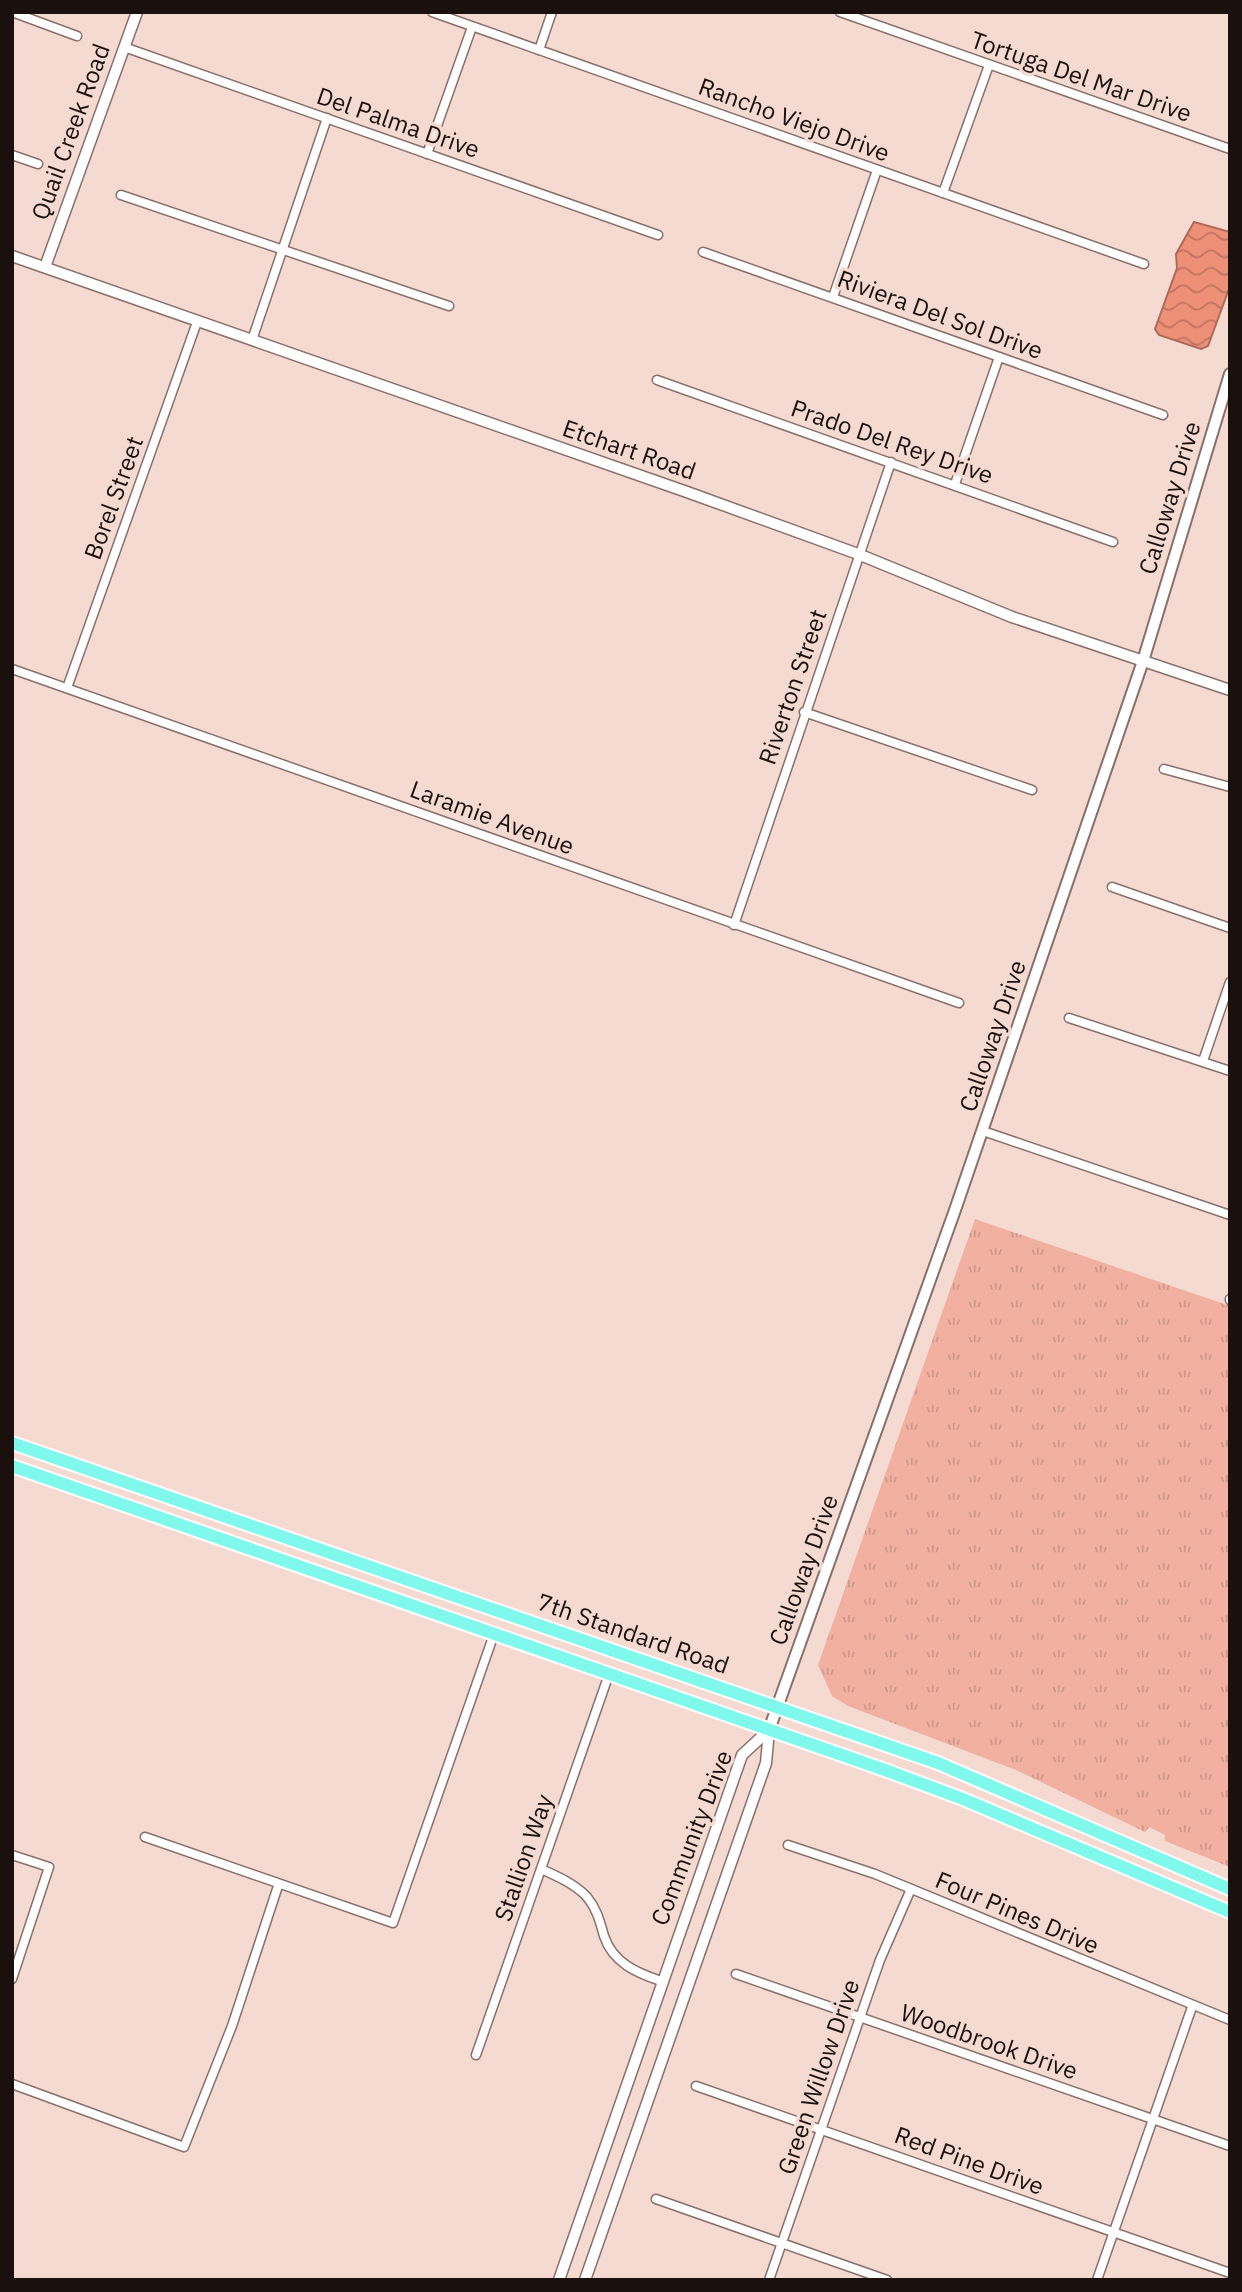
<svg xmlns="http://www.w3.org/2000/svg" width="1242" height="2292" font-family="'IBM Plex Sans',sans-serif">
	<defs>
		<pattern id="grass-tufts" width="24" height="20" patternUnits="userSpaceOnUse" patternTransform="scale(1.75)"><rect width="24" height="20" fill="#f2b1a0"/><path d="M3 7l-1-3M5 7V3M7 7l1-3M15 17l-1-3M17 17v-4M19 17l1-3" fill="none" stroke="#cf9789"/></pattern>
		<pattern id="water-waves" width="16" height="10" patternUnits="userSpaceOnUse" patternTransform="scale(1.75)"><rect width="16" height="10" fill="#ee9078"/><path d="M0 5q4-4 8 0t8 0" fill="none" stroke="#c07461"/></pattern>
	</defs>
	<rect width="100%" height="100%" fill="#f5dad2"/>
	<polygon fill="url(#grass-tufts)" points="975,1219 1230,1306 1230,1867 1165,1841 1165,1835 1149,1827 1145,1832 1016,1770 848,1706 832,1696 818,1665"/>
	<polygon fill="url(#water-waves)" stroke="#ae6a58" stroke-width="2" points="1194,222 1230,232 1230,286 1208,346 1201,349 1159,335 1155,329 1177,268 1176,254"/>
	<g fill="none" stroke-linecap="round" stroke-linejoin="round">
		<g stroke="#88706a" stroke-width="11">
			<g id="minor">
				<polyline points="12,12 77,36"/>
				<polyline points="432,12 1144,264"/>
				<polyline points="840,12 1230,149"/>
				<polyline points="124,47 658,235"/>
				<polyline points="539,50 552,12"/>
				<polyline points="427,154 472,27"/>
				<polyline points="12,155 38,164"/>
				<polyline points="943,193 989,65"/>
				<polyline points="121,195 449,306"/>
				<polyline points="703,252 1163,415"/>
				<polyline points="833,297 877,170"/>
				<polyline points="252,340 327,118"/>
				<polyline points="657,380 1113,542"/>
				<polyline points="955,484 999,357"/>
				<polyline points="12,669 959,1003"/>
				<polyline points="67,688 197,322"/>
				<polyline points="804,712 1032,790"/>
				<polyline points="1164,769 1230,787"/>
				<polyline points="1112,887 1230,928"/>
				<polyline points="734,925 891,462"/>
				<polyline points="1069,1018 1230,1071"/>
				<polyline points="1203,1061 1230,982"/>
				<polyline points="983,1131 1230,1215"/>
				<polyline points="1230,1300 1230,1299"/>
				<polyline points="145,1837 393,1923 494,1634"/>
				<polyline points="788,1845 875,1874 1230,2020"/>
				<polyline points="12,1855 49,1867 12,1979"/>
				<path d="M541,1869C557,1876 575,1884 587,1897C597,1909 600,1922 604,1936C613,1963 637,1973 661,1981"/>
				<polyline points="736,1974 1230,2146"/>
				<polyline points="476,2055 609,1674"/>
				<polyline points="12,2084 184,2147 232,2026 278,1886"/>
				<polyline points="696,2086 1230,2273"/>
				<polyline points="656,2199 887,2280"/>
				<polyline points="769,2280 880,1960 911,1889"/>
				<polyline points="1097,2280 1192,2007"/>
			</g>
		</g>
		<g stroke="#88706a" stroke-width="13">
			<g id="tertiary">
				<polyline points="12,256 687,492 858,554 1012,617 1230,690"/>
				<polyline points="45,267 137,12"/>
				<polyline points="559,2280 742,1755 769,1730"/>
				<polyline points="585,2280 766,1763 769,1730"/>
			</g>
		</g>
		<g stroke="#88706a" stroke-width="14">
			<polyline id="secondary" points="769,1730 955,1210 1143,661 1230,374"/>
		</g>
		<g stroke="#fff" stroke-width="16">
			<g id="primary">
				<polyline points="12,1443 938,1763 1230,1889"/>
				<polyline points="12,1466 885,1770 963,1799 1230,1912"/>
			</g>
		</g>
		<use href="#minor" stroke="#fff" stroke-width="8"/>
		<use href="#tertiary" stroke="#fff" stroke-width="10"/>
		<use href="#secondary" stroke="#fff" stroke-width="10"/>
		<use href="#primary" stroke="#80f8eb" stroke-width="12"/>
	</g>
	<g text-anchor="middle" stroke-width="7" stroke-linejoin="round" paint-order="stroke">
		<g font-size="24" fill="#1a110e" stroke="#f5dad2">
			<text transform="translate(1081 77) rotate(19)" y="8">Tortuga Del Mar Drive</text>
			<text transform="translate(794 120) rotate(20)" y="8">Rancho Viejo Drive</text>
			<text transform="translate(398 123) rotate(19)" y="8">Del Palma Drive</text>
			<text transform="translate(71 132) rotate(-70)" y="8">Quail Creek Road</text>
			<text transform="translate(940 315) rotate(20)" y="8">Riviera Del Sol Drive</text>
			<text transform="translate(892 442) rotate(19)" y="8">Prado Del Rey Drive</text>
			<text transform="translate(629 450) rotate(19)" y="8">Etchart Road</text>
			<text transform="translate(114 498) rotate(-70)" y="8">Borel Street</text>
			<text transform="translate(1170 498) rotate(-73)" y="8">Calloway Drive</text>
			<text transform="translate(793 687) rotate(-71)" y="8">Riverton Street</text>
			<text transform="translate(492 818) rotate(20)" y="8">Laramie Avenue</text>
			<text transform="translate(993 1036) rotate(-71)" y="8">Calloway Drive</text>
			<text transform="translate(804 1570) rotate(-70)" y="8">Calloway Drive</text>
			<text transform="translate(633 1634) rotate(19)" y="8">7th Standard Road</text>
			<text transform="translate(692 1838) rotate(-69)" y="8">Community Drive</text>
			<text transform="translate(524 1858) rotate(-71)" y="8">Stallion Way</text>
			<text transform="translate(1017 1913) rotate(23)" y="8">Four Pines Drive</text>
			<text transform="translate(989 2042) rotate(19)" y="8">Woodbrook Drive</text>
			<text transform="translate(819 2077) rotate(-71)" y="8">Green Willow Drive</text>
			<text transform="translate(969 2161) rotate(20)" y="8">Red Pine Drive</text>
		</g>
	</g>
	<rect width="1242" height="2292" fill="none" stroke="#1a110e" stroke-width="28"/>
</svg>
